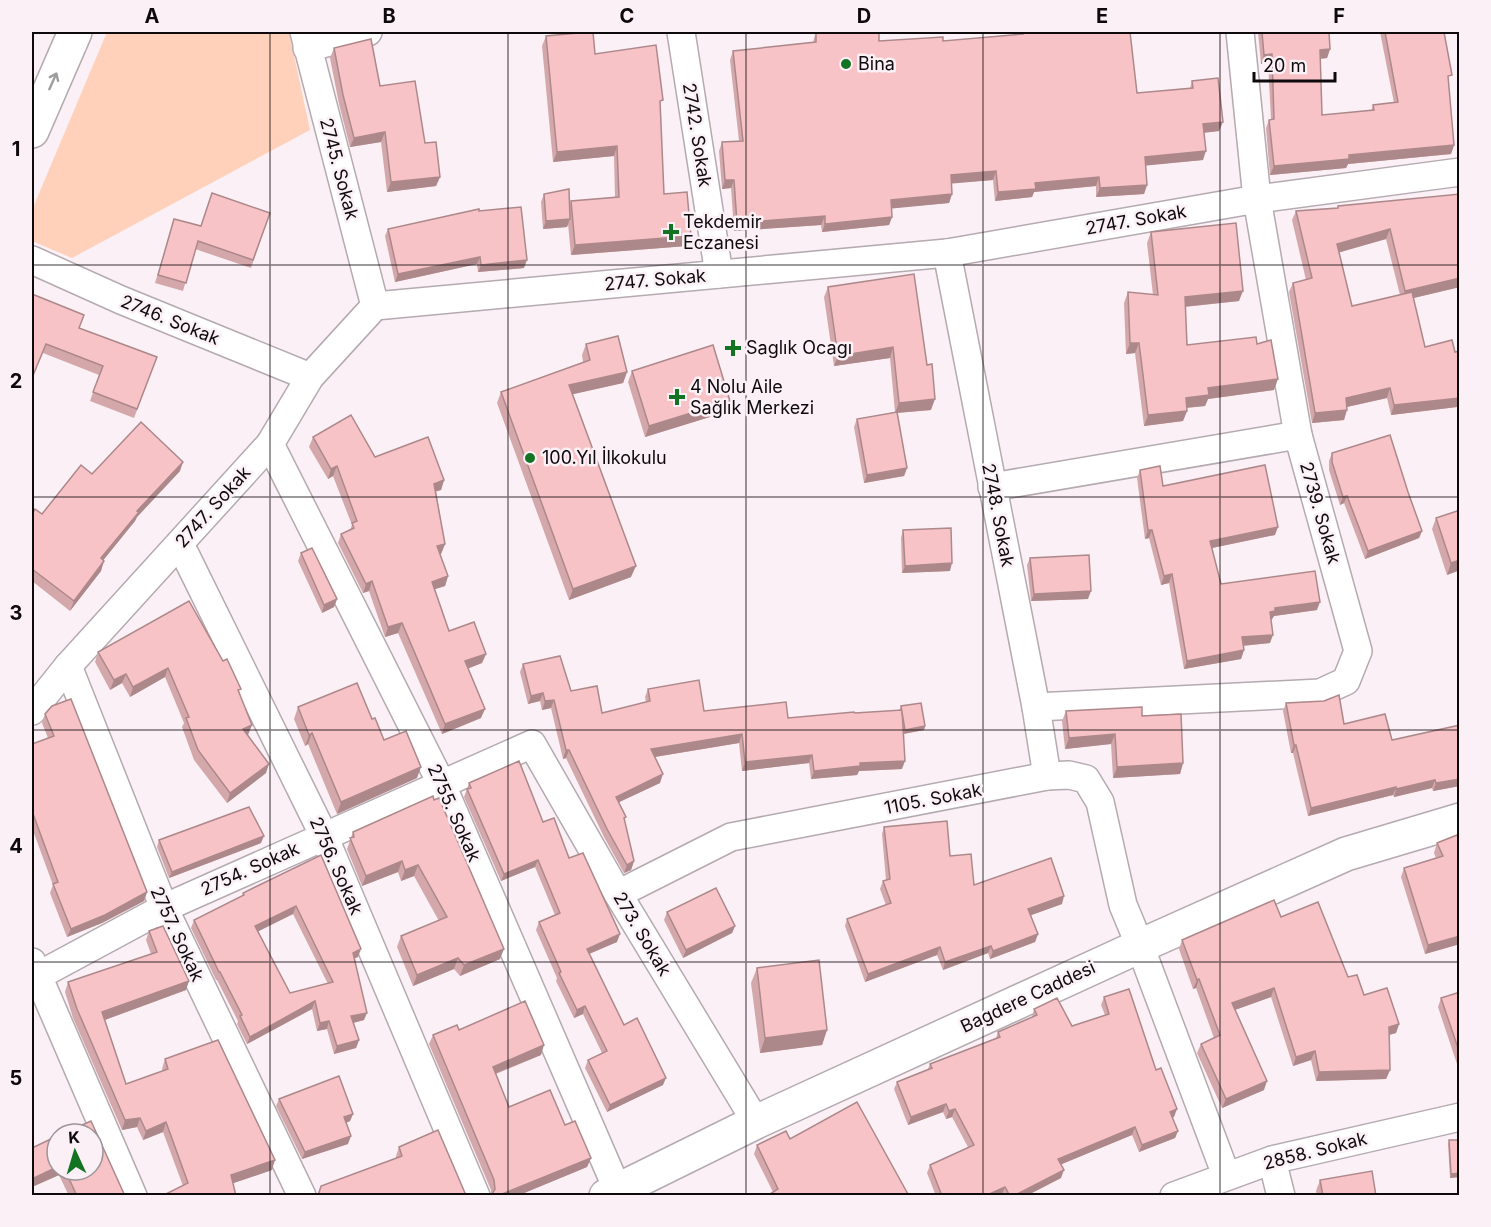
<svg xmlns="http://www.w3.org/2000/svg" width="1491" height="1227" font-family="Inter,sans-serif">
	<rect width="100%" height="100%" fill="#faf0f6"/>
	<polygon fill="#ffd1bb" points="107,32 289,32 310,130 72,258 32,241 32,210"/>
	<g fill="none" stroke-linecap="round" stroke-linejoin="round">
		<g stroke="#b4aab0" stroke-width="30">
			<g id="minor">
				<polyline points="304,32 375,306"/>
				<polyline points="681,32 719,274"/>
				<polyline points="307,48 368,32"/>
				<polyline points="947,253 1036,707 1047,776"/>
				<polyline points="32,260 121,300 310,377"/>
				<polyline points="270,444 442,785 618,1191"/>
				<polyline points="992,487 1298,435"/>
				<polyline points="180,544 324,836 476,1196"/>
				<polyline points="68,666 164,908 302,1196"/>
				<polyline points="1036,707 1320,693 1346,681 1358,651 1298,435 1257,199 1240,32"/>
				<polyline points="32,711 68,666 270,444 310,377 375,306 947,253 1257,199 1460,172"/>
				<polyline points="618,894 731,837 1047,776 1069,775 1086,779 1100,802 1123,905 1140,946 1226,1175"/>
				<polyline points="32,962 133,1196"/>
				<polyline points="32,979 164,908 532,744 618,894 756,1122"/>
				<polyline points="1272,1160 1281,1196"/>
				<polyline points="1174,1196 1272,1160 1460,1117"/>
			</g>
		</g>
		<g stroke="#b4aab0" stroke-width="36">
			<g id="secondary">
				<polyline points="32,131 75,32"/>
				<polyline points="606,1196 756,1122 1140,946 1346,854 1460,820"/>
			</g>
		</g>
		<use href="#minor" stroke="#fff" stroke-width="27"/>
		<use href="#secondary" stroke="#fff" stroke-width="33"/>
	</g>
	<g fill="#d4a8ab" fill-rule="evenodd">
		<polygon points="816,32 879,41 943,41 1021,34 1022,32 1130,32 1137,93 1190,88 1192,81 1219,131 1204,133 1203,160 1146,165 1147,185 1144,194 1096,197 1096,186 1034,192 1032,197 995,201 993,180 951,183 952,194 949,203 891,208 892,217 889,225 822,232 821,225 734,231 731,188 722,189 719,151 722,142 739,141 730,60 733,51 813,42"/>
		<polygon points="1258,32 1329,32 1330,49 1327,58 1320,59 1322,115 1371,111 1373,105 1394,103 1380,32 1444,32 1454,145 1451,154 1348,164 1346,168 1270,175 1266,128 1269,120 1271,119 1268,63 1261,64"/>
		<polygon points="546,36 595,54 660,108 664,194 687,246 571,255 568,224 567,227 543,229 541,202 544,194 570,205 571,201 615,197 614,156 553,162 542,46"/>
		<polygon points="334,48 380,86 425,143 440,177 436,186 387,192 381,142 350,147 339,104 330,58"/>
		<path d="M1460,194V287L1413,298L1425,347L1455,352L1460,351V421L1457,407L1391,415L1387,398L1347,407L1344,420L1312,423L1289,292L1293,283L1306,280L1292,220L1296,211L1337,208L1338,206ZM1386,239L1400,295L1352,306L1339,252Z"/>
		<polygon points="479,211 524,268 478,272 477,264 395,282 385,236 388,229"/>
		<polygon points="270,213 251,268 195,249 183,291 155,283 174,219 201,226"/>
		<polygon points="1151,232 1239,301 1185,307 1187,345 1257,344 1274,390 1208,399 1205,406 1187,408 1187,411 1183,421 1144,426 1135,353 1126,354 1124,303 1128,292 1153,295 1147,243"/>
		<polygon points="914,274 931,410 897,413 907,468 904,476 864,483 854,427 857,419 895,412 890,358 834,366 824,297 828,287"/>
		<polygon points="32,294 79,328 157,357 134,418 90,401 99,375 43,353"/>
		<polygon points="586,344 627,372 623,383 573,394 631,577 569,600 497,403 501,392 583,362 582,355"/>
		<polygon points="632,371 730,401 726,412 645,437 628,382"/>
		<polygon points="313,437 444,480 441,490 436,491 445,544 441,554 440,554 448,576 445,586 435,589 449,631 486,654 482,663 468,668 481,718 442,734 398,633 385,637 369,591 363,593 338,543 341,534 350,530 352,525 333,476 328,479 309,447"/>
		<polygon points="1332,453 1422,531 1419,538 1365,559 1344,503 1340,505 1329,470 1329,461"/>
		<polygon points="1140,470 1163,486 1275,535 1212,548 1221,584 1317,610 1274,616 1272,619 1271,620 1270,643 1243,646 1244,650 1241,659 1184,669 1169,583 1161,585 1149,538 1145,539 1137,478"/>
		<polygon points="180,471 137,517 135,521 103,560 101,571 70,611 32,581 32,514 42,514 92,474"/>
		<polygon points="1460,510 1460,570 1447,575 1432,529 1436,518"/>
		<polygon points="903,530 950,571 902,573 901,538"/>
		<polygon points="301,553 337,599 334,607 322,613 298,561"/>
		<polygon points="1030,558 1088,599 1031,601 1027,565"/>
		<polygon points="189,601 240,693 248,735 266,773 227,803 194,760 182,727 184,723 165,677 130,697 122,683 110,690 95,662 98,652"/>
		<polygon points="523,664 571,691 602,713 646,702 645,697 648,689 704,711 788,718 899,711 901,706 925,726 924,730 903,734 903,730 902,769 859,771 857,775 811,779 809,763 742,771 739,743 655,757 660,783 619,802 634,861 631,870 624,873 604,837 566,758 563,759 551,708 542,710 540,701 528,704 520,672"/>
		<polygon points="1286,703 1392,740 1460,725 1460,786 1433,791 1432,788 1394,797 1393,795 1308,816 1293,753 1291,753 1283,711"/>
		<polygon points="298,707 372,719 384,740 417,778 337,814 308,744 305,746 294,719"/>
		<polygon points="1066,711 1142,716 1183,763 1180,774 1113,778 1111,744 1065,749 1062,721"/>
		<polygon points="45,714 147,892 144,901 102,923 67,937 50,893 53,885 32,828 32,744 48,738 42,723"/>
		<polygon points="469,783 543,822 569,858 617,942 589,954 624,1025 663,1085 607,1112 585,1068 588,1060 602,1053 583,1014 574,1018 556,981 557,978 536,930 539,922 555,915 535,867 501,881 464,797"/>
		<polygon points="433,796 500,959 460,976 454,969 413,986 397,947 401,936 439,921 414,876 401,881 398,872 362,886 347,849 353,832"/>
		<polygon points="884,827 950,856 974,885 1062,904 1031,915 1038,934 1035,942 990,959 988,953 943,970 937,955 865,982 845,926 847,919 886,905 880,889 883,881 886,880 882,834"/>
		<polygon points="159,840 261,843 169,878 157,847"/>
		<polygon points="1460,840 1460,944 1425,954 1401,877 1404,868 1436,858 1434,853 1437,843"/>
		<path d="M321,855L358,957L355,958L364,1020L353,1023L359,1040L356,1048L334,1054L327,1029L317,1031L312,1009L247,1044L237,1024L238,1021L217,980H216L191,928L194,920L242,896L243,893ZM293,914L328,984L290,993L258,931Z"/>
		<polygon points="667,912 735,926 732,933 683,958 664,920"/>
		<polygon points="1281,917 1348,977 1364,995 1399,1024 1396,1033 1389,1035 1390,1070 1386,1079 1316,1081 1311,1060 1293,1066 1271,997 1235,1010 1264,1090 1222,1108 1197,1053 1201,1044 1214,1038 1196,988 1193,989 1179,949 1182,940"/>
		<polygon points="149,931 186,990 105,1020 126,1084 163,1071 162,1069 165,1059 272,1170 233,1183 183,1186 163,1132 143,1140 137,1127 122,1130 73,1018 65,992 68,982 151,954 146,940"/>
		<polygon points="757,968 827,1030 822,1045 760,1053 751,983"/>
		<polygon points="1460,992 1460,1067 1458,1067 1438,1007 1441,998"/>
		<polygon points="1104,997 1156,1070 1174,1117 1172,1118 1178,1131 1175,1138 1139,1152 1132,1135 1060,1164 1061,1178 1026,1196 1003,1196 1002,1194 999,1196 936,1196 927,1173 930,1165 968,1147 952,1117 946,1119 943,1112 908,1125 894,1089 897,1082 928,1069 930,1064 996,1038 998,1032 1032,1017 1034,1009 1072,1026 1105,1015 1101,1005"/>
		<polygon points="459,1030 541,1055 496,1074 509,1107 565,1125 591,1158 587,1167 517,1196 491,1196 491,1190 429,1044 433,1035"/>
		<polygon points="279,1099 353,1114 350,1121 346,1123 348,1144 302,1159 276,1106"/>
		<polygon points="790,1139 909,1196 773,1192 754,1154 757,1145"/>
		<polygon points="1449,1140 1460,1177 1450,1178 1448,1144"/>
		<polygon points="399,1147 465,1193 317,1196 321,1186 396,1158 396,1156"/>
		<polygon points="32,1148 57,1170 93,1170 125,1196 69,1196 59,1175 32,1187"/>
		<polygon points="1320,1180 1376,1196 1317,1196 1316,1191"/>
	</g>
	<g fill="#ad888b">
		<polygon points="1143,32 1175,32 1142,33"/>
		<polygon points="1330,49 1327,58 1316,59 1320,50"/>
		<polygon points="1272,54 1268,63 1261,64 1264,55"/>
		<polygon points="1223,122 1219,131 1200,133 1203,124"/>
		<polygon points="385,132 381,142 350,147 354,138"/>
		<polygon points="1454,145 1451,154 1348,164 1346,168 1270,175 1274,166 1349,155"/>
		<polygon points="617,146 614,156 553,162 557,152"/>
		<polygon points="1206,151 1203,160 1142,166 1145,157"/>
		<polygon points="996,171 993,180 947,184 951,175"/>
		<polygon points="440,177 436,186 387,192 391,182"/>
		<polygon points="1099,177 1096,186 1034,192 1032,197 995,201 998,192 1035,183"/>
		<polygon points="725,180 734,180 731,188 722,189"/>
		<polygon points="1147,185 1144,194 1096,197 1100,188"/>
		<polygon points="952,194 949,203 887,209 891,200"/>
		<polygon points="825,216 821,225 734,231 737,223"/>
		<polygon points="892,217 889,225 822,232 825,224"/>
		<polygon points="570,219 567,227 543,229 546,221"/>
		<polygon points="1390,229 1386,239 1334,254 1337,244"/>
		<polygon points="691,236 687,246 571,255 575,245"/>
		<polygon points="480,257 477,264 395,282 398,274"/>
		<polygon points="527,260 524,268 478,272 481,265"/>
		<polygon points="1460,278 1460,287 1401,301 1405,291"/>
		<polygon points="1243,291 1239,301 1181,307 1185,297"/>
		<polygon points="1130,343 1139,343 1135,353 1126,354"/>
		<polygon points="893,347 890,358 834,366 838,356"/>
		<polygon points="627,372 623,383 565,396 569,385"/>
		<polygon points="1278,379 1274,390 1208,399 1205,406 1182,408 1186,398 1208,388"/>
		<polygon points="1390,388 1387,398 1342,408 1346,398"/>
		<polygon points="1460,398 1457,407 1391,415 1394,405"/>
		<polygon points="935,399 931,410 895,413 899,403"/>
		<polygon points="730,401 726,412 645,437 649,426"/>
		<polygon points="1347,410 1344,420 1312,423 1315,413"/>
		<polygon points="1187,411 1183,421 1144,426 1148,415"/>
		<polygon points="183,462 180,471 137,517 135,521 97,568 101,558 137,511"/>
		<polygon points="337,466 333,476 328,479 331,469"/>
		<polygon points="907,468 904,476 864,483 867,475"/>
		<polygon points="444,480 441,490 431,493 434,484"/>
		<polygon points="1347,496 1344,503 1340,505 1343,497"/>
		<polygon points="1278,527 1275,535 1207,549 1210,541"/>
		<polygon points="1148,530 1152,530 1149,538 1145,539"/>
		<polygon points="1422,531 1419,538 1365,559 1368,551"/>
		<polygon points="445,544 441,554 434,556 437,546"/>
		<polygon points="1460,560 1460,570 1447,575 1451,563"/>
		<polygon points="104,561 101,571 70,611 74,601"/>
		<polygon points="952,563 950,571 902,573 905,566"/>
		<polygon points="636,566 631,577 569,600 573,589"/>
		<polygon points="1172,574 1169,583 1161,585 1164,576"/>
		<polygon points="448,576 445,586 429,591 432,582"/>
		<polygon points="372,581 369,591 363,593 366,584"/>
		<polygon points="1091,591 1088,599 1031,601 1034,594"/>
		<polygon points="337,599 334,607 322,613 324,605"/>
		<polygon points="1320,602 1317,610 1274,616 1272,619 1267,620 1270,612 1275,608"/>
		<polygon points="402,623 398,633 385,637 388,627"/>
		<polygon points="1273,635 1270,643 1239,646 1242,637"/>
		<polygon points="1244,650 1241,659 1184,669 1187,661"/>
		<polygon points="486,654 482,663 462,671 465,661"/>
		<polygon points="168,668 165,677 130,697 133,687"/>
		<polygon points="126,674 122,683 110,690 114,680"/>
		<polygon points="543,693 540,701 528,704 531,696"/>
		<polygon points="554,700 551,708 542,710 545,701"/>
		<polygon points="485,709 481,718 442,734 445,724"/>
		<polygon points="252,725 248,735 239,738 243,729"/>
		<polygon points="925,726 924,730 903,734 905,730"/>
		<polygon points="312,733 308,744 305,746 309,735"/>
		<polygon points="742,734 739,743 648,758 651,749"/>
		<polygon points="1115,734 1111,744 1065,749 1069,738"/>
		<polygon points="1294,745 1296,745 1293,753 1291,753"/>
		<polygon points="566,750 569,750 566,758 563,759"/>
		<polygon points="812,755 809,763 742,771 745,762"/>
		<polygon points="905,761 902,769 859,771 857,775 811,779 814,771 860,763"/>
		<polygon points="1183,763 1180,774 1113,778 1117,767"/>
		<polygon points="269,764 266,773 227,803 230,793"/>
		<polygon points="421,767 417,778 337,814 341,802"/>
		<polygon points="663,774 660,783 613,805 616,797"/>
		<polygon points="1460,779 1460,786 1433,791 1436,783"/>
		<polygon points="1435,780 1432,788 1394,797 1396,789"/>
		<polygon points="1396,787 1393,795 1308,816 1311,808"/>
		<polygon points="264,836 261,843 169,878 172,872"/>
		<polygon points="538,860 535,867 501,881 504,874"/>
		<polygon points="402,861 398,872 362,886 366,876"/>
		<polygon points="634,861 631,870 624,873 627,865"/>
		<polygon points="418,865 414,876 401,881 405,870"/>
		<polygon points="147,892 144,901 102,923 67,937 71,929"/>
		<polygon points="1064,896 1062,904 1026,917 1028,909"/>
		<polygon points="296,906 293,914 253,934 255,926"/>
		<polygon points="735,926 732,933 683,958 686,950"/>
		<polygon points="620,934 617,942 584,956 587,949"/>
		<polygon points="1038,934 1035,942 990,959 993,951"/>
		<polygon points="1460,936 1460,944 1425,954 1428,945"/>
		<polygon points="991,946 988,953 943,970 945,962"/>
		<polygon points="940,947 937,955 865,982 868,974"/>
		<polygon points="361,949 358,957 350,960 353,953"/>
		<polygon points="504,949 500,959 460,976 464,965"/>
		<polygon points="458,958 454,969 413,986 417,975"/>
		<polygon points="1199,979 1196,988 1193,989 1197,980"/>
		<polygon points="189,981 186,990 99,1022 102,1012"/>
		<polygon points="1274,988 1271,997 1229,1012 1232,1003"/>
		<polygon points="315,1001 312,1009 247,1044 250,1037"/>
		<polygon points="585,1006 583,1014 574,1018 577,1010"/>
		<polygon points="367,1013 364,1020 349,1024 351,1016"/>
		<polygon points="329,1021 327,1029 317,1031 320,1023"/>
		<polygon points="1399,1024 1396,1033 1385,1036 1389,1027"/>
		<polygon points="827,1030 822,1045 760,1053 765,1038"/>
		<polygon points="359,1040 356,1048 334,1054 337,1046"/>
		<polygon points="544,1045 541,1055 489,1076 493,1067"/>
		<polygon points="1315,1051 1311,1060 1293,1066 1296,1057"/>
		<polygon points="1390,1070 1386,1079 1316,1081 1319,1072"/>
		<polygon points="666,1078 663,1085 607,1112 610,1105"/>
		<polygon points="1267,1081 1264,1090 1222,1108 1226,1099"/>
		<polygon points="946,1104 943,1112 908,1125 911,1117"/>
		<polygon points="955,1109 952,1117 946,1119 949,1111"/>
		<polygon points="1177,1109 1174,1117 1167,1119 1170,1112"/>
		<polygon points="353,1114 350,1121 341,1125 344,1117"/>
		<polygon points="140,1118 137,1127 122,1130 125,1120"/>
		<polygon points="166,1122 163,1132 143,1140 146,1131"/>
		<polygon points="1135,1127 1132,1135 1055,1167 1058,1159"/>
		<polygon points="1178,1131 1175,1138 1139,1152 1142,1145"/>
		<polygon points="351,1136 348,1144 302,1159 305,1152"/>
		<polygon points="591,1158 587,1167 517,1196 497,1196"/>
		<polygon points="275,1160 272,1170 228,1185 231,1175"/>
		<polygon points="57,1167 57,1170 61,1170 59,1175 32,1187 32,1179"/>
		<polygon points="1064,1170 1061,1178 1026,1196 1013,1196"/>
		<polygon points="1460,1173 1460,1177 1450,1178 1451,1174"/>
		<polygon points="1005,1187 1002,1194 999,1196 985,1196"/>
	</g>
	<g fill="#f7c3c7" stroke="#ad888b" stroke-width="1.5" fill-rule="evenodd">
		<polygon points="589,32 593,32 595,54 656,45 663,100 660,101 664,194 687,192 691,236 575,245 571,201 619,197 617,146 557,152 546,36"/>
		<polygon points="816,32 879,32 879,41 943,37 943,41 1023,34 1022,32 1130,32 1137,93 1193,88 1192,81 1218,78 1223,122 1203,124 1206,151 1145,157 1147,185 1100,188 1099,177 1035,183 1036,189 998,192 996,171 951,175 952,194 891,200 892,217 825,224 825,216 737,223 734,180 725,180 722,142 743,141 733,51 816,42"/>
		<polygon points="1262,32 1329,32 1330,49 1320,50 1322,115 1374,110 1373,105 1398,102 1385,32 1444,32 1452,75 1448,76 1454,145 1349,155 1349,159 1274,166 1269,120 1274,119 1272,54 1264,55"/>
		<polygon points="371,39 380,86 415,81 425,143 436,142 440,177 391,182 385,132 354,138 343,95 334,48"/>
		<polygon points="569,189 570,219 546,221 544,194"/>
		<polygon points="212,193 270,213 253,260 198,241 186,283 158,275 174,219 201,226"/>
		<polygon points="1460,194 1460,278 1405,291 1390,229 1337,244 1352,306 1412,292 1425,347 1452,340 1455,352 1460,351 1460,398 1394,405 1390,388 1346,398 1347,410 1315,413 1293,283 1312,278 1296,211 1338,208 1338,206"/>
		<polygon points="521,207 527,260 481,265 480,257 398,274 388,229 479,209 479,211"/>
		<polygon points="1236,223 1243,291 1185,297 1187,345 1256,337 1257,344 1271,340 1278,379 1208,388 1209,395 1186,398 1187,411 1148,415 1139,343 1130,343 1128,292 1158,295 1151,232"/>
		<polygon points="914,274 927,365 932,364 935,399 899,403 893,347 838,356 828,287"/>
		<polygon points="32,294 84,315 79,328 157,357 137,409 93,392 103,366 46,344 32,378"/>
		<polygon points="618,336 627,372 569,385 636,566 573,589 501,392 590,360 586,344"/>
		<polygon points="713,345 730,401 649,426 632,371"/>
		<polygon points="897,412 907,468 867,475 857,419"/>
		<polygon points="351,415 375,457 428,437 444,480 434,484 445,544 437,546 448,576 432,582 449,631 474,622 486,654 465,661 485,709 445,724 402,623 388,627 372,581 366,584 341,534 354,528 352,523 357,521 337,466 331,469 313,437"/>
		<polygon points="141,422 183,462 137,511 139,512 101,558 104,561 74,601 32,569 32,514 35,509 42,514 81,465 92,474"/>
		<polygon points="1390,435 1408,492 1422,531 1368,551 1347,496 1343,497 1332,462 1332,453"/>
		<polygon points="1265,465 1278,527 1210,541 1221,584 1315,571 1320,602 1275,608 1275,611 1270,612 1273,635 1242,637 1244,650 1187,661 1172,574 1164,576 1152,530 1148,530 1140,470 1160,466 1163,486"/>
		<polygon points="1460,510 1460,560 1451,563 1436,518"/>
		<polygon points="951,528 952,563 905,566 903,530"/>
		<polygon points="312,548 337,599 324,605 301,553"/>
		<polygon points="1089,555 1091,591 1034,594 1030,558"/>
		<polygon points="189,601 223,661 227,659 241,689 238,690 252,725 243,729 269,764 230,793 198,750 186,718 189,717 168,668 133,687 126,674 114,680 98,652"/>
		<polygon points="560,656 571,691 597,686 602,713 650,701 648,689 699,680 704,711 786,702 788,718 854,712 855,713 902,710 905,761 860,763 860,766 814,771 812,755 745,762 742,734 651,749 663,774 616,797 626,817 624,818 634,861 627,865 607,829 569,750 566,750 554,700 545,701 543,693 531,696 523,664"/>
		<polygon points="357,683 372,719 375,718 384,740 406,731 421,767 341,802 312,733 309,735 298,707"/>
		<polygon points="1339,695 1344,724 1385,714 1392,740 1460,725 1460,779 1436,783 1435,780 1396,789 1396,787 1311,808 1296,745 1294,745 1286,703 1324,701"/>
		<polygon points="71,699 147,892 105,915 71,929 53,884 58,882 32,811 32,744 54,736 45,714 52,706"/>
		<polygon points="921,703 925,726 905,730 901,706"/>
		<polygon points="1142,707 1142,716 1181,714 1183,763 1117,767 1115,734 1069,738 1066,711"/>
		<polygon points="519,761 543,822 554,818 569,858 583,853 620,934 587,949 624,1025 637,1018 666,1078 610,1105 588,1060 607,1051 585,1006 577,1010 559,973 561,972 539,922 560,913 538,860 504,874 467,789 471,788 469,783"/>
		<polygon points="433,796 434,800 439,798 504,949 464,965 458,958 417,975 401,936 447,917 418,865 405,870 402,861 366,876 350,838 354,837 353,832"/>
		<polygon points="249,807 264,836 172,872 159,840"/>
		<polygon points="947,821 950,856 971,854 974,885 1051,858 1064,896 1028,909 1038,934 993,951 991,946 945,962 940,947 868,974 847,919 891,903 883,881 890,879 884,827"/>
		<polygon points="1457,835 1460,840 1460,936 1428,945 1404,868 1443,856 1437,843"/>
		<path d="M321,855L361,949L353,953L367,1013L351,1016L359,1040L337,1046L329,1021L320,1023L315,1001L250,1037L240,1016L242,1015L220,972H219L194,920L244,895L243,893ZM296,906L333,982L290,993L255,926Z"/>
		<polygon points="716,888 735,926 686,950 667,912"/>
		<polygon points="1274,900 1281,917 1318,902 1348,977 1357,975 1364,995 1387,988 1399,1024 1389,1027 1390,1070 1319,1072 1315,1051 1296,1057 1274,988 1232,1003 1267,1081 1226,1099 1201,1044 1220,1035 1199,979 1197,980 1182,940"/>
		<polygon points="163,926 189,981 102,1012 126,1084 168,1069 165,1059 218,1040 275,1160 231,1175 236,1196 162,1196 188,1183 166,1122 146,1131 140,1118 125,1120 77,1009 68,982 157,952 149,931"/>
		<polygon points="819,960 827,1030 765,1038 757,968"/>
		<polygon points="1129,989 1156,1070 1161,1068 1177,1109 1170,1112 1178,1131 1142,1145 1135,1127 1058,1159 1064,1170 1013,1196 1010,1196 1005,1187 985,1196 948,1196 947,1194 945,1196 942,1196 930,1165 974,1145 955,1109 949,1111 946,1104 911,1117 897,1082 932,1068 930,1064 1000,1037 998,1032 1037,1015 1034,1009 1057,998 1072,1026 1109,1014 1104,997"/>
		<polygon points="1460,992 1460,1054 1441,998"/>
		<polygon points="525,1001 544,1045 493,1067 509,1107 550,1090 565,1125 575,1121 591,1158 497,1196 491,1196 495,1189 494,1180 433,1035 457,1025 459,1030"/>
		<polygon points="339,1076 353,1114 344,1117 351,1136 305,1152 279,1099"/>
		<polygon points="857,1102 909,1196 767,1196 778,1189 757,1145 786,1131 790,1139"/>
		<polygon points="91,1121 125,1196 77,1196 65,1170 93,1170 93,1134 62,1134"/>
		<polygon points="438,1130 465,1193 467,1196 318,1196 321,1186 402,1156 399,1147"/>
		<polygon points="57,1136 57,1167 32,1179 32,1148"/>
		<polygon points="1449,1140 1460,1140 1460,1173 1451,1174"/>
		<polygon points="1372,1171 1376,1196 1323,1196 1320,1180"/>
	</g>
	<defs><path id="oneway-shaft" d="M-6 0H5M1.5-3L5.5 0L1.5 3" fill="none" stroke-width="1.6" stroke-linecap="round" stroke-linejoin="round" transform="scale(1.5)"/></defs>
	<use stroke="#9f9d9e" href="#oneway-shaft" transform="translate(53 81) rotate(-66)"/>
	<path fill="none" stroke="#0e0a0c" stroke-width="1.5" stroke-opacity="0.55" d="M270,32V1196M508,32V1196M746,32V1196M983,32V1196M1220,32V1196M32,265H1460M32,497H1460M32,730H1460M32,962H1460"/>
	<g fill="#127322" stroke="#faf0f6" stroke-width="2">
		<circle cx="846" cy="64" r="6"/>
		<path d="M668 223h6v6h6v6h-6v6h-6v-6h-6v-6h6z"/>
		<path d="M730 339h6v6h6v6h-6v6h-6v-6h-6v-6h6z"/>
		<path d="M674 388h6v6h6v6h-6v6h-6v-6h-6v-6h6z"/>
		<circle cx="530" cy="458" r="6"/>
	</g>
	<g text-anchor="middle" stroke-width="5" stroke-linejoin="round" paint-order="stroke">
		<g font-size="18" fill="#0e0a0c" stroke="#faf0f6" text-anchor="start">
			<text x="858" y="70">Bina</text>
			<text x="683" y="228">Tekdemir<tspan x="683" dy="21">Eczanesi</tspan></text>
			<text x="746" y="354">Saglık Ocagı</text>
			<text x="690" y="393">4 Nolu Aile<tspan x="690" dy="21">Sağlık Merkezi</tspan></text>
			<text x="542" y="464">100.Yıl İlkokulu</text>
		</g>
		<g font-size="18" fill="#0e0a0c" stroke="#faf0f6">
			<text transform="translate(697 135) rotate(81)" y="6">2742. Sokak</text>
			<text transform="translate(339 169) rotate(75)" y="6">2745. Sokak</text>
			<text transform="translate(1136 220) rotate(-10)" y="6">2747. Sokak</text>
			<text transform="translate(655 280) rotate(-5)" y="6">2747. Sokak</text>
			<text transform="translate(170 320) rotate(22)" y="6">2746. Sokak</text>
			<text transform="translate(213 507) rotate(-48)" y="6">2747. Sokak</text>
			<text transform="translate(1320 513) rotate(74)" y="6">2739. Sokak</text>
			<text transform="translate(998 515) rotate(79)" y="6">2748. Sokak</text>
			<text transform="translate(933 799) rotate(-11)" y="6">1105. Sokak</text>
			<text transform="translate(454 813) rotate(66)" y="6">2755. Sokak</text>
			<text transform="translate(336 866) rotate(66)" y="6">2756. Sokak</text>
			<text transform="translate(250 869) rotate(-24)" y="6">2754. Sokak</text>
			<text transform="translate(177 934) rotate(65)" y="6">2757. Sokak</text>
			<text transform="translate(642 934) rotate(59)" y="6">273. Sokak</text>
			<text transform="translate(1028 997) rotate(-25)" y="6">Bagdere Caddesi</text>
			<text transform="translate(1315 1151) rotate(-14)" y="6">2858. Sokak</text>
		</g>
	</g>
	<rect width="1491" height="1227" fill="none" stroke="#faf0f6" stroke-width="66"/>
	<g transform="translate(75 1152) rotate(356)"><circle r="28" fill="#faf0f6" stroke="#9c9498" stroke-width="1.5"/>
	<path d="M0-4.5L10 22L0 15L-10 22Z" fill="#127322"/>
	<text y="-9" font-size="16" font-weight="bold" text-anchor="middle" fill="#0e0a0c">K</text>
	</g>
	<path d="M1254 72v9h81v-9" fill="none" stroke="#0e0a0c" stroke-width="3"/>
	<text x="1263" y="72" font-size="18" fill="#0e0a0c" stroke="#faf0f6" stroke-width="4.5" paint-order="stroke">20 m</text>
	<rect x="33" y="33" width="1425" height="1161" fill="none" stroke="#0e0a0c" stroke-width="2"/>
	<g font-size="20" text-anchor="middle" font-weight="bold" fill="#0e0a0c">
		<text x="152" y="23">A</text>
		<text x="389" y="23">B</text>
		<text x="627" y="23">C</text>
		<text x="864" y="23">D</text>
		<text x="1102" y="23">E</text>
		<text x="1339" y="23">F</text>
		<text x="16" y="156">1</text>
		<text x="16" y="388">2</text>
		<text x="16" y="620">3</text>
		<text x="16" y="853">4</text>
		<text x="16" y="1085">5</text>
	</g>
</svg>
